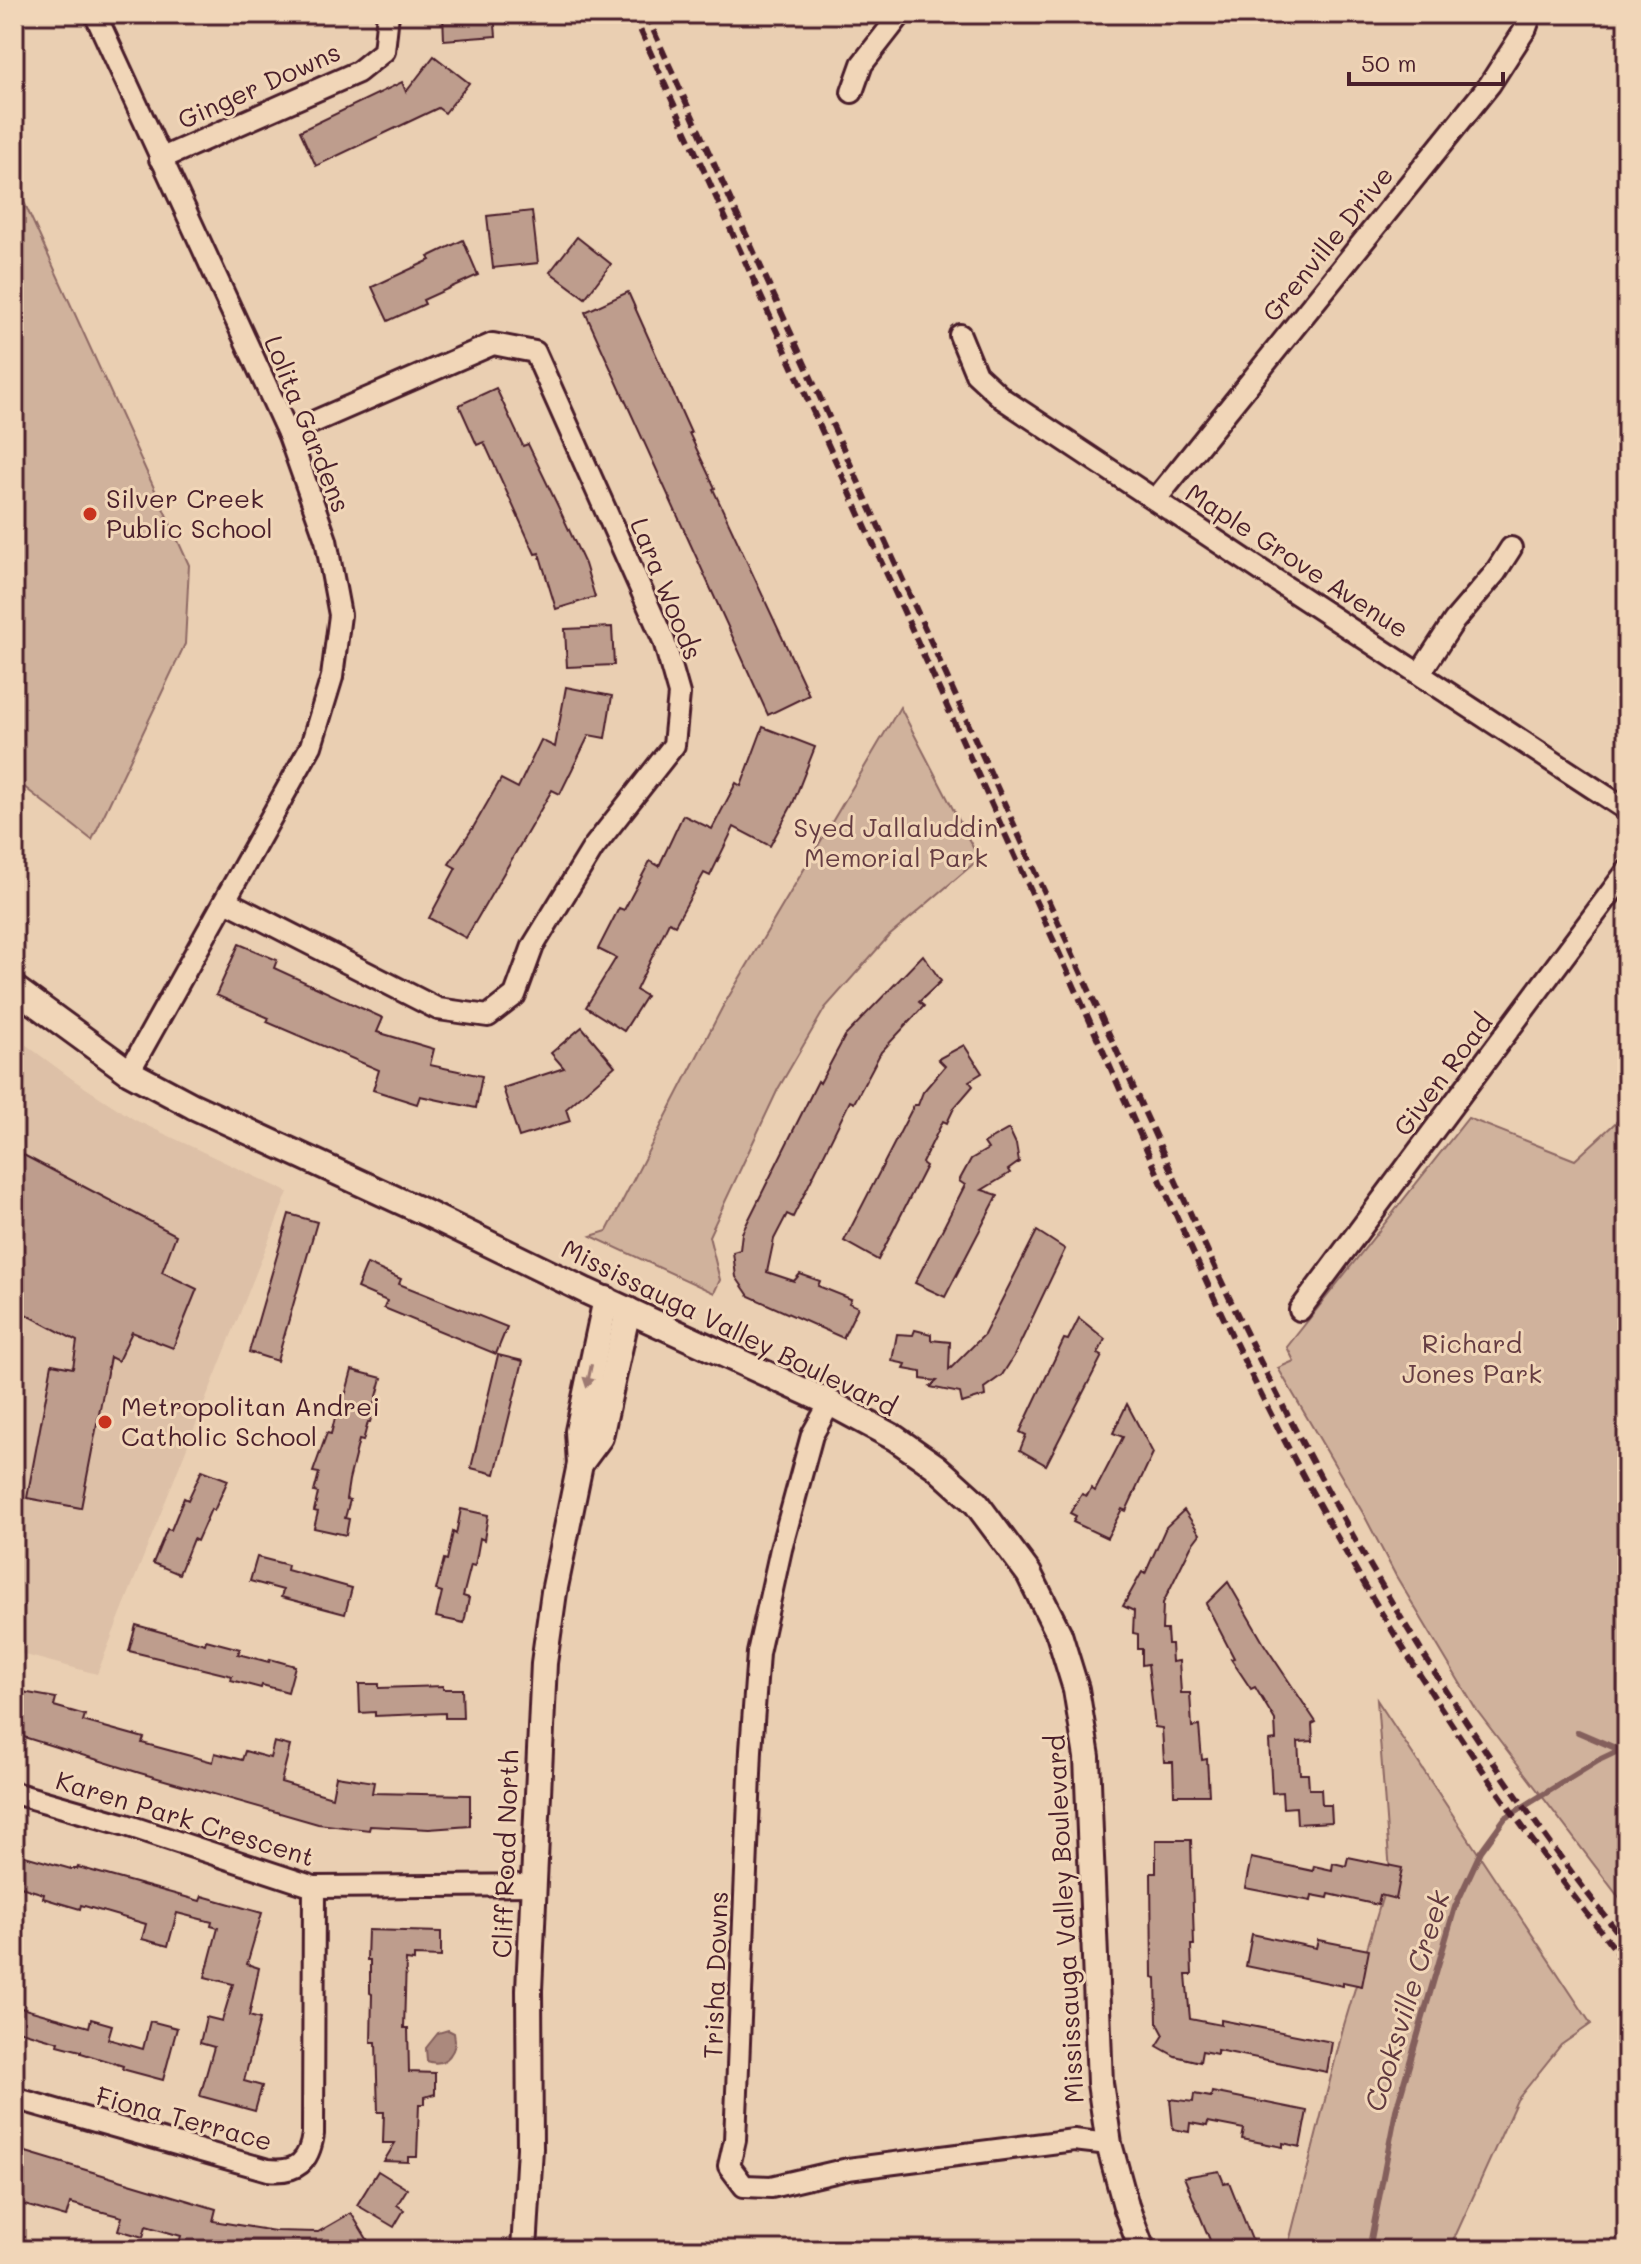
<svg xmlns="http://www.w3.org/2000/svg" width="1641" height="2264" font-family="Mali,sans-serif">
	<rect width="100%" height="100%" fill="#eacfb2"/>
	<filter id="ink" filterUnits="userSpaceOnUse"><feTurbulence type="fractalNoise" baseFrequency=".0125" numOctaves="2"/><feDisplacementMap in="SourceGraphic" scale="16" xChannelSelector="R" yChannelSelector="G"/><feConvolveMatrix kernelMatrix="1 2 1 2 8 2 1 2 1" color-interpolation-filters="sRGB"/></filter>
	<g filter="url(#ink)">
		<polygon fill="#ddc0a7" points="14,1036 75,1081 135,1120 288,1192 97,1674 14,1652"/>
		<g fill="#d0b29c" stroke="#8d6864" stroke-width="2">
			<polygon points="14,180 189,565 185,644 92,840 14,779"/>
			<polygon points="900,707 979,859 888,937 825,1008 778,1089 709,1236 720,1280 714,1293 591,1236 607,1231 722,1008"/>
			<polygon points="1627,1112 1627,1908 1475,1708 1396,1576 1363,1513 1278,1368 1294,1361 1287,1347 1468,1118 1575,1160"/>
			<polygon points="1377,1700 1591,2024 1561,2045 1517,2100 1449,2250 1287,2250 1344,2025 1390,1872"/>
		</g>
		<path fill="#ab897d" stroke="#845f5c" stroke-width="2" d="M448,2030L454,2033C458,2050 447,2068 427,2061L426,2048L438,2033Z"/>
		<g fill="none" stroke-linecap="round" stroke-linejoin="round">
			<g stroke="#845f5c" stroke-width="6">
				<polyline points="1578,1732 1620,1750"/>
				<polyline points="1369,2250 1396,2110 1455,1907 1481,1851 1505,1818 1601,1759 1620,1750 1627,1750"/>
			</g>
		</g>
		<g fill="#be9d8d" stroke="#4a1f2b" stroke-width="2">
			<polygon points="443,14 494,14 496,36 444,40"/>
			<polygon points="434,56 469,83 445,113 438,108 316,166 300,131 402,82 406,92"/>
			<polygon points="532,211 538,263 493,268 487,216"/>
			<polygon points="577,237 611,264 585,298 550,272"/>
			<polygon points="463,240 478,275 423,300 425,304 388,321 372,287 430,260 428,257"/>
			<polygon points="628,292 691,433 689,433 715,488 713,489 809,695 768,715 585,312"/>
			<polygon points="496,388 523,446 528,444 556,502 585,564 595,597 556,609 539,553 535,554 484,442 477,445 459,405"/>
			<polygon points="612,627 614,665 567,667 565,629"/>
			<polygon points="566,687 612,696 605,738 589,735 560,794 552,790 466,938 429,918 456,868 449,864 474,826 501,779 518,788 541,740 555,747"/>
			<polygon points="763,727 815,747 793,803 770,846 734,827 710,876 704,873 675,925 669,922 636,990 646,996 624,1031 586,1007 616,958 598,949 619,908 624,910 650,861 659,866 683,815 712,829 736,783 741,786"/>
			<polygon points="239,944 277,960 274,968 383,1018 377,1032 434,1049 430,1065 482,1076 476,1108 420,1096 417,1104 373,1090 379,1070 267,1022 269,1018 216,995"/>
			<polygon points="923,955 941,981 919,1002 924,1006 881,1052 854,1103 850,1101 793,1217 787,1214 774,1239 767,1272 794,1281 800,1274 820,1281 818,1286 851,1299 849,1303 858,1307 843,1338 749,1296 736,1277 733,1252 740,1250 742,1233 818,1081 820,1083 845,1036"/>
			<polygon points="582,1027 615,1066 566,1109 570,1121 519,1137 503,1088 564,1068 551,1053"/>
			<polygon points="964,1045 982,1073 969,1081 973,1086 954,1108 947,1123 943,1121 922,1163 926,1166 878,1260 844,1241 914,1105 918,1105 923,1092 945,1066 938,1059"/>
			<polygon points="1009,1129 1016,1144 1019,1162 1008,1170 1010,1173 982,1190 998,1195 945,1297 915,1283 965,1185 959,1181 971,1159 988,1149 984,1143"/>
			<polygon points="14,1150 176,1235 162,1272 197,1289 173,1348 132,1332 118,1361 110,1357 81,1508 27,1498 52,1364 73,1368 77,1341 14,1308"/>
			<polygon points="289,1214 317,1222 277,1361 249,1352"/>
			<polygon points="1037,1231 1065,1249 1014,1356 1002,1375 984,1388 985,1396 962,1403 960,1393 930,1387 937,1381 921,1379 921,1372 904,1369 906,1364 892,1361 897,1334 913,1335 915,1330 931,1334 931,1340 950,1342 949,1370 984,1335"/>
			<polygon points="367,1264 401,1279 399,1284 507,1327 496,1354 384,1308 387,1301 357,1288"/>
			<polygon points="1079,1318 1105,1339 1098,1354 1102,1356 1046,1465 1020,1450 1026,1435 1020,1432 1064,1339 1068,1340"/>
			<polygon points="498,1355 523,1361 495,1474 471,1468"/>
			<polygon points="352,1370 382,1378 370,1422 368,1422 363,1441 359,1440 349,1480 346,1499 350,1500 345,1518 349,1519 346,1535 314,1528 318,1512 314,1511 318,1493 314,1492 319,1473 313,1472 327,1433 331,1434 336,1414 340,1415"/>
			<polygon points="1127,1404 1153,1453 1126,1511 1122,1509 1107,1538 1073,1522 1076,1516 1070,1513 1082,1494 1087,1496 1091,1488 1095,1491 1123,1437 1113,1433"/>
			<polygon points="202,1470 228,1480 214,1511 211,1509 197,1541 193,1539 179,1574 153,1563 167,1529 171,1530 184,1498 188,1500"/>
			<polygon points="461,1509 488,1515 484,1540 480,1538 475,1566 471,1565 463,1596 469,1598 464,1623 436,1617 442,1592 436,1590 444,1559 447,1560 453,1532 456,1534"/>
			<polygon points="1184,1510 1200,1534 1191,1546 1163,1603 1162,1630 1167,1630 1168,1644 1171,1644 1172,1662 1179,1661 1181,1693 1190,1693 1192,1727 1199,1726 1202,1760 1207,1759 1209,1795 1174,1795 1173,1762 1164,1762 1162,1728 1155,1727 1148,1664 1142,1665 1142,1649 1138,1649 1138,1634 1133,1633 1134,1611 1123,1606 1142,1572 1145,1574 1166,1527"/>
			<polygon points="257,1557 288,1565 287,1570 352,1588 345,1614 281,1597 283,1590 250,1581"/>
			<polygon points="1228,1582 1264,1644 1316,1722 1312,1724 1313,1741 1298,1742 1300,1774 1308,1774 1309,1789 1321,1789 1322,1805 1331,1805 1332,1822 1297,1824 1296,1807 1283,1808 1282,1792 1272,1793 1269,1741 1276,1740 1275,1720 1255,1687 1251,1689 1231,1659 1234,1658 1206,1604"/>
			<polygon points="136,1625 205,1644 206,1640 240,1649 238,1654 269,1662 270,1659 295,1666 288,1692 262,1685 261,1688 231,1680 232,1676 129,1651"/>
			<polygon points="359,1684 379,1684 379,1688 443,1686 443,1689 462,1689 463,1718 445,1718 445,1713 375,1716 375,1712 360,1713"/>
			<polygon points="17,1691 56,1698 54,1706 85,1715 83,1721 144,1738 142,1743 213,1762 215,1753 242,1760 245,1751 270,1758 274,1742 290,1746 281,1782 332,1797 336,1776 374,1782 372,1793 470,1795 470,1826 429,1829 370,1826 369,1830 318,1824 140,1773 14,1734 14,1704"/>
			<polygon points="1156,1840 1191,1840 1194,1945 1191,1945 1192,1975 1186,1975 1190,2019 1221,2025 1221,2020 1332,2042 1327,2072 1217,2050 1217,2054 1202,2051 1200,2062 1175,2056 1157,2046 1164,2035 1157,2022 1156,1978 1152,1977 1151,1873 1156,1873"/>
			<polygon points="14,1853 71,1869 77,1869 78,1867 200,1901 202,1896 262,1913 247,1964 259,1968 249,2016 260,2019 244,2081 262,2086 255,2111 200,2096 214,2047 200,2043 206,2017 222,2021 233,1984 205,1977 218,1928 211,1926 212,1922 177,1913 168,1946 142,1939 146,1924 81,1905 80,1909 56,1902 43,1898 44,1894 14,1885"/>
			<polygon points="1348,1857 1402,1868 1396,1899 1380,1895 1378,1905 1329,1894 1328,1898 1312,1895 1311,1901 1245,1888 1251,1858 1313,1871 1314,1866 1332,1870 1333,1863 1346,1866"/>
			<polygon points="368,1930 441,1932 441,1957 414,1956 414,1961 406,1960 404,2028 408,2028 409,2072 435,2073 435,2094 425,2097 425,2104 419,2104 417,2157 408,2157 408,2162 384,2161 395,2143 383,2143 384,2112 378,2112 376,2042 371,2042 372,1994 370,1993 370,1960 367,1960"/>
			<polygon points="1252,1934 1316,1948 1318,1940 1369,1950 1362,1986 1343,1982 1343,1986 1246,1966"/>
			<polygon points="14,2006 89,2027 91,2019 112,2025 108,2039 143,2049 150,2021 177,2028 163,2080 122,2069 123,2066 81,2053 81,2051 58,2045 59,2042 14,2029"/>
			<polygon points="1212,2092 1307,2111 1300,2147 1283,2143 1283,2147 1242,2139 1244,2129 1208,2122 1207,2126 1190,2123 1189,2132 1173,2129 1170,2099 1193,2102 1194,2094 1211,2097"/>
			<polygon points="16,2149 216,2209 213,2221 275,2231 318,2232 351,2213 370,2244 359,2250 177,2250 181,2236 146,2226 143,2237 118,2230 122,2217 70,2203 66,2217 14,2202 14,2158"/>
			<polygon points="378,2171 407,2189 397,2205 404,2210 394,2227 357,2205"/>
			<polygon points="1219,2171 1224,2183 1229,2182 1256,2250 1214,2250 1184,2177"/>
		</g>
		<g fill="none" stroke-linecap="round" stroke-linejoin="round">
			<g stroke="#4a1f2b" stroke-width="26">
				<g id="minor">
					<polyline points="95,14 288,433 326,540 340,615 332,677 311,746 129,1072"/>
					<polyline points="852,92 862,64 901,14"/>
					<polyline points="160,159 358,72 384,51 388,14"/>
					<polyline points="960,335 976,374 1003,399 1286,587 1627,810"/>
					<polyline points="1156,499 1490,84 1526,28 1531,14"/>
					<polyline points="1420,673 1454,621 1495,573 1511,548"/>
					<polyline points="226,901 438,1009 488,1016 515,995 533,946 593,848 674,745 679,694 664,641 535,352 493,344 288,433"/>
					<polyline points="1300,1310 1627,871"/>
					<polyline points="830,1403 812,1435 781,1549 758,1653 751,1750 735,2140 729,2166 744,2186 771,2187 848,2169 1074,2140 1109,2144"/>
					<polyline points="14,1793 126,1825 314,1887 533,1885"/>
					<path d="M14,2098L268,2170C297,2173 309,2162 313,2134L314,1887"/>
				</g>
			</g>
			<g stroke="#4a1f2b" stroke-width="30">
				<g id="tertiary">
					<polyline points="14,988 129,1072 193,1106 426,1213 586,1291 830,1403 895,1438 935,1466 976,1503 1029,1574 1059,1634 1076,1689 1087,1757 1100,2083 1109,2144 1126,2206 1142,2250"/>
					<polyline points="580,1464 600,1437 628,1310"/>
					<polyline points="524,2250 530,2148 529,1990 544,1663 554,1592 580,1464 578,1431 606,1299"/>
				</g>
			</g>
			<use href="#minor" stroke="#f1d6b8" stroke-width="20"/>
			<use href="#tertiary" stroke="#f1d6b8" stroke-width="24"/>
			<g stroke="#4a1f2b" stroke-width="6" stroke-dasharray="12 6" stroke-linecap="butt">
				<path d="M633,14C774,325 915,637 1057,948C1136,1122 1209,1300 1299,1468C1393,1643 1502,1809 1627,1964"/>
				<path d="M646,14L1218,1274C1330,1512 1463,1738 1627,1944"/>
			</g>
		</g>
		<defs><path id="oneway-solid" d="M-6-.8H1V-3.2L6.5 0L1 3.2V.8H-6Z" transform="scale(2)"/></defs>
		<use fill="#9e7a72" href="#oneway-solid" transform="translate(589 1376) rotate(102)"/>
	</g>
	<g fill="#c8321e" stroke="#f1d6b8" stroke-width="3">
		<circle cx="90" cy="514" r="8"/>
		<circle cx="105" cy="1422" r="8"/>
	</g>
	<g text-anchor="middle" stroke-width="6" stroke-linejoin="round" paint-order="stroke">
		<g font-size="26" fill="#4a1f2b" stroke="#f1d6b8">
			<text transform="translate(259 86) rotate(-24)" y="9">Ginger Downs</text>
			<text transform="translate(1328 244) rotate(-51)" y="9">Grenville Drive</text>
			<text transform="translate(307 424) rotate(68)" y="9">Lolita Gardens</text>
			<text transform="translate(1297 561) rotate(33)" y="9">Maple Grove Avenue</text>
			<text transform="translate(666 589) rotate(68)" y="9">Lara Woods</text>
			<text transform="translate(1443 1075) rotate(-53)" y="9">Given Road</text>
			<text transform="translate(729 1328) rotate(26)" y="9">Mississauga Valley Boulevard</text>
			<text transform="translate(185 1819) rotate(17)" y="9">Karen Park Crescent</text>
			<text transform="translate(506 1854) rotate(-88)" y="9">Cliff Road North</text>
			<text transform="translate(1065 1919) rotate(-93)" y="9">Mississauga Valley Boulevard</text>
			<text transform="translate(716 1975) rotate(-88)" y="9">Trisha Downs</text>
			<text transform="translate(184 2119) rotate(15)" y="9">Fiona Terrace</text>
		</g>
		<g font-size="26" fill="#4a1f2b" stroke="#f1d6b8" text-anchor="start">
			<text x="106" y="508">Silver Creek<tspan x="106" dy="30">Public School</tspan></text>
			<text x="121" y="1416">Metropolitan Andrei<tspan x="121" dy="30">Catholic School</tspan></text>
		</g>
		<g font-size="26" fill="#653c42" stroke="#f1d6b8">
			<text x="896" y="837">Syed Jallaluddin<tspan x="896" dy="30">Memorial Park</tspan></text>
			<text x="1472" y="1353">Richard<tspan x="1472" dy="30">Jones Park</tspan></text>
		</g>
		<g font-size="28" font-style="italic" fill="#623a40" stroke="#f1d6b8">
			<text transform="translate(1407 2001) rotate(-73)" y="10">Cooksville Creek</text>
		</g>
	</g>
	<rect width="1641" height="2264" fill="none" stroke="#f1d6b8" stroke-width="48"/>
	<rect x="24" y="24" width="1593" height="2216" fill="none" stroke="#4a1f2b" stroke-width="3" filter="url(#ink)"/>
	<path d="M1349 72v12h154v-12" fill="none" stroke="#4a1f2b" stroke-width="4"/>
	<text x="1361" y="72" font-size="24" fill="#4a1f2b" stroke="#f1d6b8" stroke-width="6" paint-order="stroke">50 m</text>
</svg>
